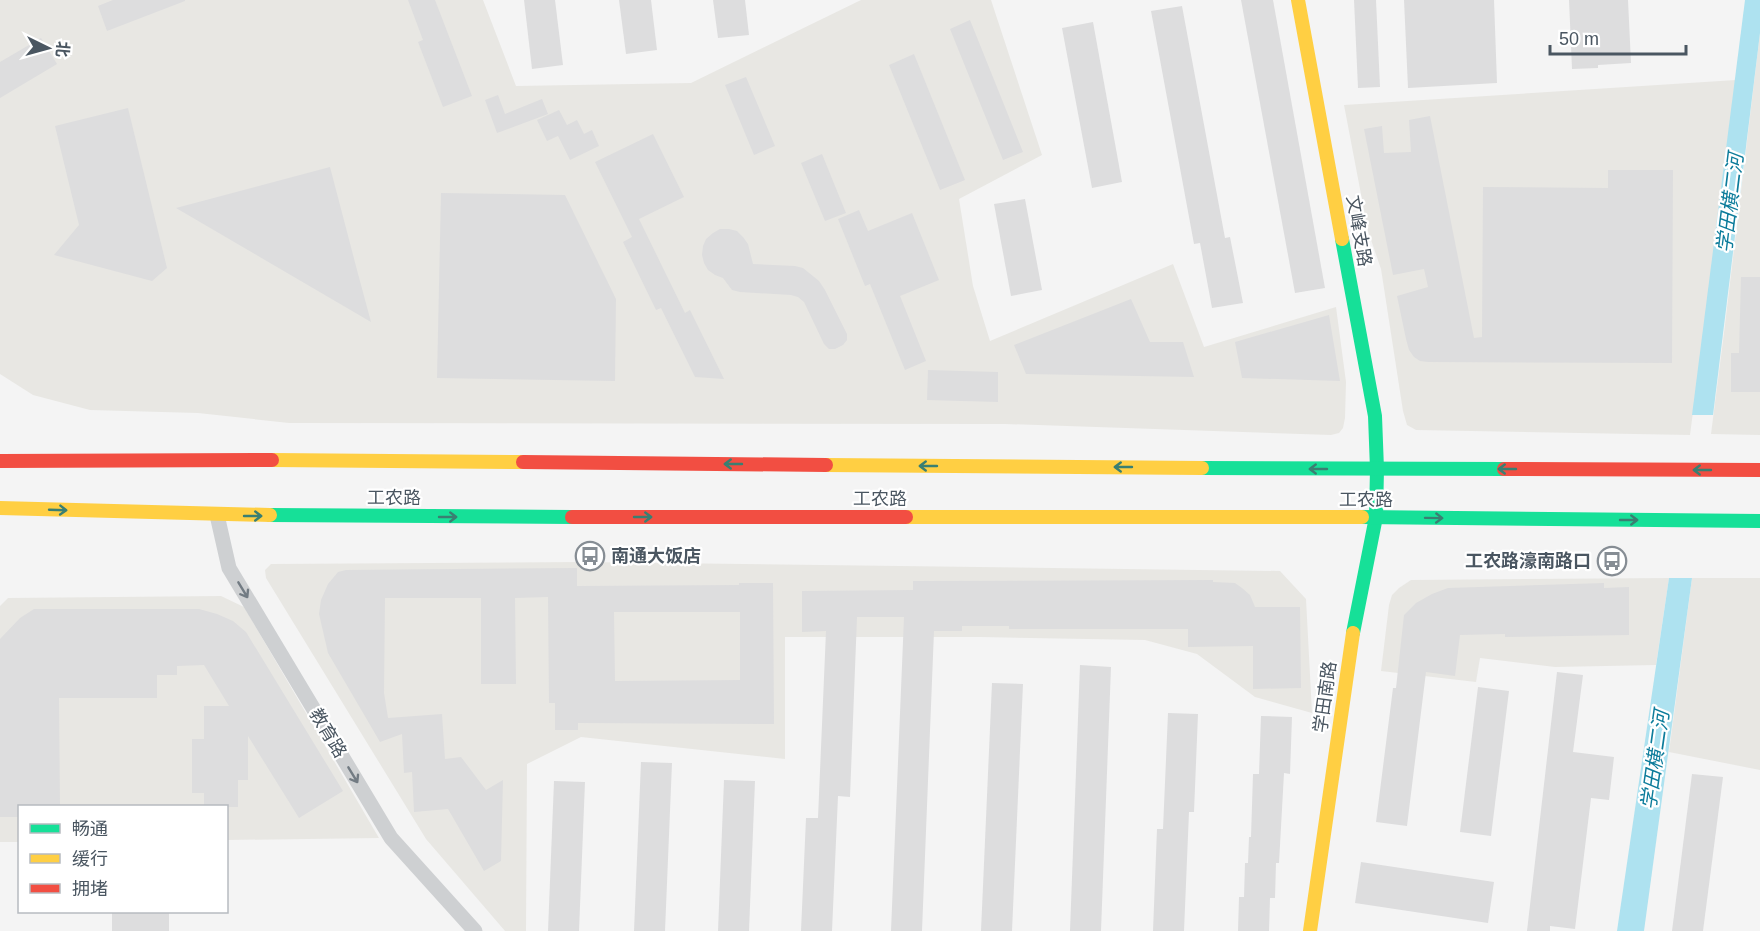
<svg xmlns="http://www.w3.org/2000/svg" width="1760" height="931" font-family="Arial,'Noto Sans SC',sans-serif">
	<rect width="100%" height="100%" fill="#f4f4f4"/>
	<g fill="#e8e7e3">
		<polygon points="0,0 483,0 516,86 691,83 861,0 991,0 1042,155 959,199 973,286 990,341 1173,264 1204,347 1336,307 1346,382 1345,418 1343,428 1339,433 1331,435 1005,424 289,423 198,413 90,410 33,395 0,374"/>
		<polygon points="1760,33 1760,435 1711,434 1724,333"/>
		<polygon points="1736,80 1690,435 1416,430 1407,425 1403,411 1381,269 1368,231 1344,105"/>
		<polygon points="582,562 1280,571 1306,599 1312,713 1255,697 1197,654 1145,640 980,637 785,637 785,759 581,737 527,764 526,931 505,931 426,839 266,578 265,570 271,564"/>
		<polygon points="1669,578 1656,665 1555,667 1480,658 1476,682 1381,671 1389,605 1392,595 1399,588 1411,580"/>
		<polygon points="1692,578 1760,578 1760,770 1669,752"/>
		<polygon points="221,596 244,607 379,838 227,840 226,806 20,806 19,842 0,842 0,606 8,598"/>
	</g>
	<g fill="#aee2f0">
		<polygon points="1745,0 1760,0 1760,33 1713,415 1692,415"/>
		<polygon points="1669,578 1692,578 1644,931 1617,931"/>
	</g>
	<g fill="#ddddde" fill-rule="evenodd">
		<polygon points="113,0 185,0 185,1 107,31 98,6"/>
		<polygon points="408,0 435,0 472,96 443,107 418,42 423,40"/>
		<polygon points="524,0 555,0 563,65 532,69"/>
		<polygon points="619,0 651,0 657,50 626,54"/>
		<polygon points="713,0 745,0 749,35 718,38"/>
		<polygon points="1241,0 1273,0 1325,288 1295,293"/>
		<polygon points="1354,0 1376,0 1380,87 1358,88"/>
		<polygon points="1404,0 1494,0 1497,83 1408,88"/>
		<polygon points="1569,0 1628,0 1631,63 1598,65 1598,68 1572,69"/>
		<polygon points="1182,6 1225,238 1230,237 1243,303 1212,308 1200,243 1194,244 1151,11"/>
		<polygon points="970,20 1023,152 1003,160 950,29"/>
		<polygon points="1093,22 1122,182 1092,188 1062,28"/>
		<polygon points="41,38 57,64 0,98 0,62"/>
		<polygon points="914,54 965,180 940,190 889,65"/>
		<polygon points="746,77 775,146 754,155 725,85"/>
		<polygon points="498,95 505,114 542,99 548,114 497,133 485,100"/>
		<polygon points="128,108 167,268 152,281 54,255 79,225 55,126"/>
		<polygon points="559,110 567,125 577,120 584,134 592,130 599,146 570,160 558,136 547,141 537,120"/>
		<polygon points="1430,116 1474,338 1482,337 1483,187 1608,188 1608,170 1673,170 1672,363 1428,362 1420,361 1414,357 1409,350 1406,339 1397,296 1428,287 1424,269 1393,275 1364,129 1382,126 1384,153 1411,152 1409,120"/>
		<polygon points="653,134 684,197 639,219 685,313 690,310 724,379 695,377 661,308 656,310 623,242 632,237 595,162"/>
		<polygon points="822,154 846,213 825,221 801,163"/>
		<polygon points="330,167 357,270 371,322 176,208"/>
		<polygon points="441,193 565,195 616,299 615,381 437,378"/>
		<polygon points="1025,199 1042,290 1011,296 994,204"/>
		<polygon points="859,210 868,231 912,213 939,280 900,296 926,361 905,370 870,284 865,286 838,219"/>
		<polygon points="720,229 729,229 737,231 743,237 748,244 753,264 795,266 803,268 819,281 825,290 847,334 847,340 843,345 835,349 829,349 824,344 804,302 798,297 791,295 740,292 732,290 723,278 715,275 708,270 704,263 702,255 703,246 706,239 713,233"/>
		<polygon points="1741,277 1760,277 1760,392 1731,392 1731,353 1739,353"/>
		<polygon points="1131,299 1150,342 1183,342 1194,377 1026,374 1014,345"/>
		<polygon points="1329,315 1340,381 1242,378 1235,342"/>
		<polygon points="928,370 998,372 998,402 927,400"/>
		<path d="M577,568V586L739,585V583H773L774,724L578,723V730H555V703H549L548,597L515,598L516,684H481V598H385L384,693L388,718L442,714L445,759L461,757L486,790L503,780L501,861L484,871L448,809L414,812L412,772L404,773L402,734L380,742L328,653L319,614L321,600L328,584L338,572L346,570ZM614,612H740V680L615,681Z"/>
		<polygon points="1213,580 1213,582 1235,583 1242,588 1250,595 1255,607 1300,607 1301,688 1253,689 1253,646 1188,647 1188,629 1009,629 1009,626 962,626 962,631 934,631 922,931 891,931 904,617 857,617 850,797 838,796 832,931 801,931 806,818 818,818 826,631 802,632 802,591 913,590 913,581"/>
		<polygon points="1604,583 1604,588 1629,587 1629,635 1505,637 1505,634 1460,635 1455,676 1426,672 1407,826 1376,822 1393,688 1396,688 1404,615 1416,603 1432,594 1448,588"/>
		<polygon points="34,609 199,609 217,614 233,621 246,632 343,791 299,818 248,736 248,780 238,780 238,807 204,807 204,793 192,793 192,739 204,739 204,706 229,706 204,665 177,666 177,675 157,675 157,698 59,698 60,807 20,807 20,817 0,817 0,639 20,618"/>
		<polygon points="1080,665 1111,667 1101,931 1070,931"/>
		<polygon points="1557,672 1583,675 1573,752 1614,757 1609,800 1591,798 1575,929 1550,926 1550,931 1527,931"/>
		<polygon points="992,683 1023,684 1012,931 981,931"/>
		<polygon points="1478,687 1509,691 1491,836 1460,832"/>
		<polygon points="1168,713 1198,714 1194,812 1189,812 1184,931 1153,931 1157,829 1163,829"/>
		<polygon points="1261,716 1292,717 1290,774 1284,773 1279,863 1276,863 1275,898 1270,898 1269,931 1238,931 1239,897 1244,897 1245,863 1248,863 1249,837 1251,837 1253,774 1259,774"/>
		<polygon points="641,762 672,763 665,931 634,931"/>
		<polygon points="1692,774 1723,777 1703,931 1672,931"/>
		<polygon points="724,780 755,781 749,931 718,931"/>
		<polygon points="554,781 585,782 579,931 548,931"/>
		<polygon points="1361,862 1494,882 1488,923 1355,903"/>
		<rect x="112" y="912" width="57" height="19"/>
	</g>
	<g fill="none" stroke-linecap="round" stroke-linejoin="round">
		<polyline stroke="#ced0d2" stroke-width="15" points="217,515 229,568 391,838 475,931"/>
		<g stroke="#16e098" stroke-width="14">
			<polyline points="1342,239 1375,416 1377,469 1376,517 1353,633"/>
			<polyline points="1202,468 1504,469"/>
			<polyline points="270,515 572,517"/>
			<polyline points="1362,517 1760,521"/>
		</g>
		<g stroke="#ffcf43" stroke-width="14">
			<polyline points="1298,0 1342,239"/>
			<polyline points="272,460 523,462"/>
			<polyline points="826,465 1202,468"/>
			<polyline points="0,508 270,515"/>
			<polyline points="906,517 1362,517"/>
			<polyline points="1310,931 1353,633"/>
		</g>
		<g stroke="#f24e42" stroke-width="14">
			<polyline points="0,461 272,460"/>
			<polyline points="523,462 826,465"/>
			<polyline points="1504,469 1760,470"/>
			<polyline points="572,517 906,517"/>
		</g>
	</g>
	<defs><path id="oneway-shaft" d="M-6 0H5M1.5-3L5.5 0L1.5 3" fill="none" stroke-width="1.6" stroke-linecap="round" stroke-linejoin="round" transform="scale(1.5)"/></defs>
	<g stroke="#3a7f72">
		<use href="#oneway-shaft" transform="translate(733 464) rotate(-180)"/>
		<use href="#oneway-shaft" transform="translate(928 466) rotate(-180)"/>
		<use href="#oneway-shaft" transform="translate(1123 467) rotate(-180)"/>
		<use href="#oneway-shaft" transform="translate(1318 469) rotate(-180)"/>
		<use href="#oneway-shaft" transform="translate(1507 469) rotate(-180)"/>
		<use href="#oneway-shaft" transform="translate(1702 470) rotate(-180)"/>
		<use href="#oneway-shaft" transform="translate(58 510) rotate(2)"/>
		<use href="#oneway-shaft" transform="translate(253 516)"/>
		<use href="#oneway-shaft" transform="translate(448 517)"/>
		<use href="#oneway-shaft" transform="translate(643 517)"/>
		<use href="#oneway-shaft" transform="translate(1434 518) rotate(1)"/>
		<use href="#oneway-shaft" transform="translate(1629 520)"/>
	</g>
	<g stroke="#727b83">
		<use href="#oneway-shaft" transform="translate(243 590) rotate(59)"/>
		<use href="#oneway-shaft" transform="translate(353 775) rotate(59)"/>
	</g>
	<defs>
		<g id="bus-ring" transform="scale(1.5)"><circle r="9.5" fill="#fff" stroke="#868d94" stroke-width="1.5"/><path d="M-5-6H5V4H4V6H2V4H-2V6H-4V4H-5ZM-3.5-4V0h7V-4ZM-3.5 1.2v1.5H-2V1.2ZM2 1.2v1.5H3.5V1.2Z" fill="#868d94"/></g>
	</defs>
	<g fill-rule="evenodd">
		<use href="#bus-ring" x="590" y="556"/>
		<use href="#bus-ring" x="1612" y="561"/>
	</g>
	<g text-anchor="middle" stroke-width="4.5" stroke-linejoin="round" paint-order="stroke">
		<g font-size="18" fill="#4a5661" stroke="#fff">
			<text transform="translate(1359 231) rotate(80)" y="6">文峰支路</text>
			<text x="394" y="504">工农路</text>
			<text x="880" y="505">工农路</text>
			<text x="1366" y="506">工农路</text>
			<text transform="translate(1325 697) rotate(-82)" y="6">学田南路</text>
			<text transform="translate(328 733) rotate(59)" y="6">教育路</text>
		</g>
		<g font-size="18" font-weight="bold" fill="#4a5661" stroke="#fff" text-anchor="start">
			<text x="611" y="562">南通大饭店</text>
			<text x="1591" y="567" text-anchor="end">工农路濠南路口</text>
		</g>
		<g font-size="20" font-style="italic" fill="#0c7c9b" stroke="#fff">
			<text transform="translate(1730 203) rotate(-83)" y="7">学田横二河</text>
			<text transform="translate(1655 760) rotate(-82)" y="7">学田横二河</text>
		</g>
	</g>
	<rect x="18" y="805" width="210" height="108" fill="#ffffff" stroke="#b7bbc0" stroke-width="1.5"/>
	<rect x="30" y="824" width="30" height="9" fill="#16e098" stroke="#b7bbc0" stroke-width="1.5"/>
	<text x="72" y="835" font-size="18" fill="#4a5661">畅通</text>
	<rect x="30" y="854" width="30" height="9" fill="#ffcf43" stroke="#b7bbc0" stroke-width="1.5"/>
	<text x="72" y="865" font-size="18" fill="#4a5661">缓行</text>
	<rect x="30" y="884" width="30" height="9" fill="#f24e42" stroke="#b7bbc0" stroke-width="1.5"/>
	<text x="72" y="895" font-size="18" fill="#4a5661">拥堵</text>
	<g transform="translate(48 48) rotate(95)" stroke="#ffffff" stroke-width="4.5" paint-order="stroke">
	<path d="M0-4.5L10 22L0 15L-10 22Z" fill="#4a5661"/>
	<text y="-9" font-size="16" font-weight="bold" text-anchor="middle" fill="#4a5661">北</text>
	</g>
	<path d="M1550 45v9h136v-9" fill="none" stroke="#4a5661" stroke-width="3"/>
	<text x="1559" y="45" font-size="18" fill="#4a5661" stroke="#ffffff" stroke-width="4.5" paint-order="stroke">50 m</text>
</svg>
